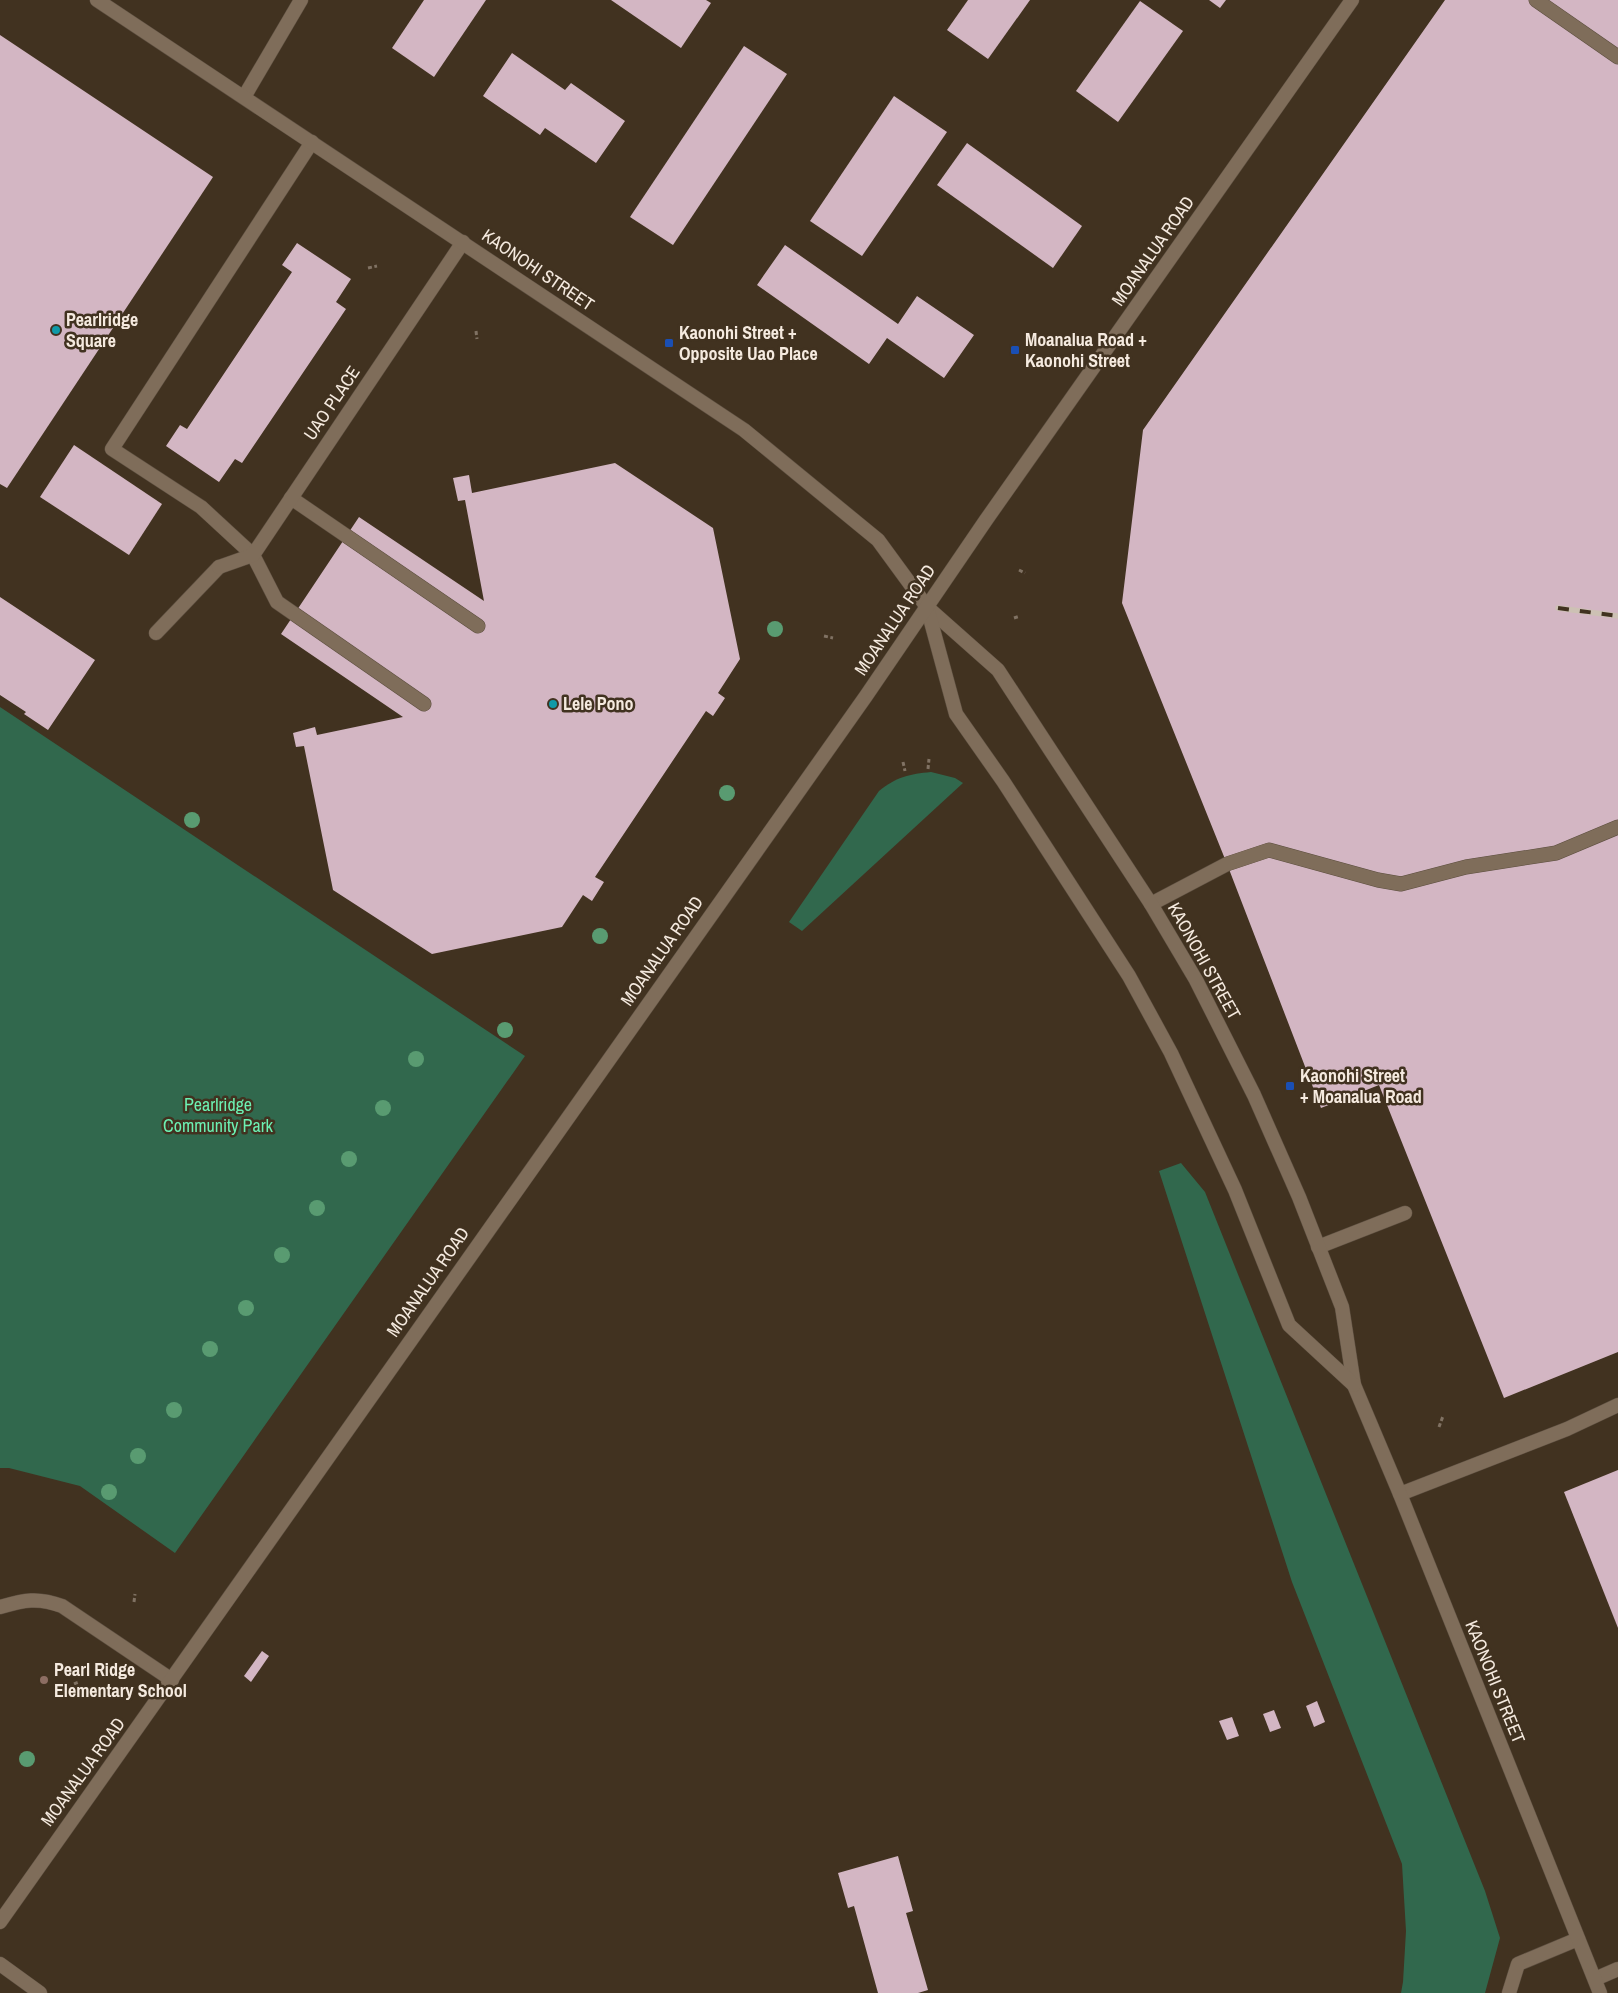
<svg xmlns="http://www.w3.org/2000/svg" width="1618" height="1993" font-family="'Archivo Narrow',sans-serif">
	<rect width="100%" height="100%" fill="#413220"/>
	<g fill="#31684d">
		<polygon points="0,707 525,1056 175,1553 80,1486 9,1468 0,1468"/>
		<path d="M931,772L955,778L963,783L802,931L789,922L879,791C896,777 910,774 931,772Z"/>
		<polygon points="1181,1163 1205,1192 1485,1891 1500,1938 1485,1993 1401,1993 1403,1982 1406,1931 1402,1864 1292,1582 1159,1171"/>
	</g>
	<g fill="#d3b6c3">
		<polygon points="424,0 486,0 434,77 392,48"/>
		<polygon points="611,0 706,0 711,3 681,48"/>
		<polygon points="968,0 1030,0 988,59 947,30"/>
		<polygon points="1209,0 1226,0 1220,8"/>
		<polygon points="1445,0 1618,0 1618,1352 1504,1398 1379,1085 1321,1108 1227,864 1122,603 1143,430"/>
		<polygon points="1140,1 1183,31 1118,122 1076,91"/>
		<polygon points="0,35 213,177 7,488 0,484"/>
		<polygon points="744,46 787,74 673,245 630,217"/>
		<polygon points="512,53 565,90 571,83 625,121 596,163 545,128 540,135 483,96"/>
		<polygon points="894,96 947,132 862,256 810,221"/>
		<polygon points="967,143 1082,226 1053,268 937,185"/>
		<polygon points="297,243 351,279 336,302 346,309 242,463 235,459 219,482 166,446 180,425 187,429 292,272 282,265"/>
		<polygon points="785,245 898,324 917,296 974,335 944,378 887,338 869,364 757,285"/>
		<polygon points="74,445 162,504 129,555 40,497"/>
		<polygon points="615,463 713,528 740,659 718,693 725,698 713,716 706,711 595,877 604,882 592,901 583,895 562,927 432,954 333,890 304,746 296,747 293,733 315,727 317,735 403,717 281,634 359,517 484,601 465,500 458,501 453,478 469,475 472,493"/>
		<polygon points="0,597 95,660 48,730 24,714 26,712 0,695"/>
		<polygon points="1618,1470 1618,1628 1564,1492"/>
		<polygon points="262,1651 269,1656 251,1682 244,1676"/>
		<polygon points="1317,1701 1325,1722 1314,1727 1306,1706"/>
		<polygon points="1274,1710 1281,1728 1270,1732 1263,1714"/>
		<polygon points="1232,1717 1239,1736 1227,1740 1219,1721"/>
		<polygon points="898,1856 913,1911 906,1913 928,1990 918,1993 878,1993 854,1906 848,1908 838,1873"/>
	</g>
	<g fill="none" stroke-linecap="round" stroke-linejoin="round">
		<g stroke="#5d4f40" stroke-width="15">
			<g id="service">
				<polyline points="1536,0 1618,57"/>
				<polyline points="312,142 112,449 201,507 253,555 277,602 424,704"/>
				<polyline points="291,498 478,626"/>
				<polyline points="156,633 219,567"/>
				<polyline points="1151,904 1227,864 1269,850 1378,880 1401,884 1466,867 1556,853 1618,827"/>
				<polyline points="1318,1247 1405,1213"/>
				<polyline points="1400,1494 1567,1429 1618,1405"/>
				<path d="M0,1607C24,1600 38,1597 62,1606L172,1680"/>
				<polyline points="0,1964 40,1993"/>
				<polyline points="1595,1979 1618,1969"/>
				<polyline points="1509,1993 1518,1964 1578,1939"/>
			</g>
		</g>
		<g stroke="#5d4f40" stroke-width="15">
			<g id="minor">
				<polyline points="244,97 301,0"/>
				<polyline points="219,567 253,555 463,242"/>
			</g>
		</g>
		<g stroke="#5d4f40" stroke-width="15">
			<g id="tertiary">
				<polyline points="97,0 744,430 878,540 927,607 998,670 1151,904 1196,980 1254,1095 1299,1197 1342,1307 1354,1385 1400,1494 1600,1993"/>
				<polyline points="927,607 956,714 1003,781 1129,976 1171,1053 1235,1190 1289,1325 1354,1385"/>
			</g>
		</g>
		<g stroke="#5d4f40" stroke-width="15">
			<polyline id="secondary" points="0,1922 866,696 986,520 1352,0"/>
		</g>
		<g stroke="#807263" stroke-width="3" stroke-dasharray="4 2.5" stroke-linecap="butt">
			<polyline points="368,268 377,266"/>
			<polyline points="476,331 477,339"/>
			<polyline points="1019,570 1025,573"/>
			<polyline points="1014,618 1020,616"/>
			<polyline points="824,636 833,638"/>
			<polyline points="903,762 905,771"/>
			<polyline points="928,769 929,759"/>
			<polyline points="1439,1427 1443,1416"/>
			<polyline points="134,1602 135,1594"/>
			<polyline points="74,1684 79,1682"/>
		</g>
		<use href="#service" stroke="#7f6d5a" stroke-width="14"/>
		<use href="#minor" stroke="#7f6d5a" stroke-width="14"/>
		<use href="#tertiary" stroke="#7f6d5a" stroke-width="14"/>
		<use href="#secondary" stroke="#7f6d5a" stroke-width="14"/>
		<g stroke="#cdc1b4" stroke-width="5.5">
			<polyline id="rail" points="1558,608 1618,616"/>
		</g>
		<use href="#rail" stroke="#413220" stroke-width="4" stroke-dasharray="11" stroke-linecap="butt"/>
	</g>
	<g fill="#599b71">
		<circle cx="775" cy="629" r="8"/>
		<circle cx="727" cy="793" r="8"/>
		<circle cx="192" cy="820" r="8"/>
		<circle cx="600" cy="936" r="8"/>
		<circle cx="505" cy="1030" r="8"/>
		<circle cx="416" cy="1059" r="8"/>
		<circle cx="383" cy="1108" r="8"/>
		<circle cx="349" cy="1159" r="8"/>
		<circle cx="317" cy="1208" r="8"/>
		<circle cx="282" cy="1255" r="8"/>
		<circle cx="246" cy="1308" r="8"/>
		<circle cx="210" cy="1349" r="8"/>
		<circle cx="174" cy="1410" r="8"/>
		<circle cx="138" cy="1456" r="8"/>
		<circle cx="109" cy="1492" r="8"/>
		<circle cx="27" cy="1759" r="8"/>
	</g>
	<g fill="#0f9aa8" stroke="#413220" stroke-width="2">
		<circle cx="56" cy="330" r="5"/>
		<circle cx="553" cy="704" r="5"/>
	</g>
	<g fill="#1a4fb4" stroke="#413220" stroke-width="2">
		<rect x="664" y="338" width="10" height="10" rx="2.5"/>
		<rect x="1010" y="345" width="10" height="10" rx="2.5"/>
		<rect x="1285" y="1081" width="10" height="10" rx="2.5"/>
	</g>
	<circle fill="#8d6e63" stroke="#413220" stroke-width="2" cx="44" cy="1680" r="5"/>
	<g text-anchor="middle" stroke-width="5" stroke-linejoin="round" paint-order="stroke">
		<g font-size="18" fill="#f5eadf" stroke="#413220">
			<text transform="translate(1153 251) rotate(-55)" y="6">MOANALUA ROAD</text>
			<text transform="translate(538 270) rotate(34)" y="6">KAONOHI STREET</text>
			<text transform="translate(332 403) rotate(-56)" y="6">UAO PLACE</text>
			<text transform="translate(895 620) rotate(-56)" y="6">MOANALUA ROAD</text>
			<text transform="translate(662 951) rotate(-55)" y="6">MOANALUA ROAD</text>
			<text transform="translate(1204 961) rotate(61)" y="6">KAONOHI STREET</text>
			<text transform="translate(428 1282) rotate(-55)" y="6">MOANALUA ROAD</text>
			<text transform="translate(1495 1682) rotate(68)" y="6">KAONOHI STREET</text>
			<text transform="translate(83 1772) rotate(-54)" y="6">MOANALUA ROAD</text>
		</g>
		<g font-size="18" font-weight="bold" fill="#f5eadf" stroke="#413220" text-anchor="start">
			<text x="66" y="326">Pearlridge<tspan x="66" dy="21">Square</tspan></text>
			<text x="679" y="339">Kaonohi Street +<tspan x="679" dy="21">Opposite Uao Place</tspan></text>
			<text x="1025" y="346">Moanalua Road +<tspan x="1025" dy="21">Kaonohi Street</tspan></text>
			<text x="563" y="710">Lele Pono</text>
			<text x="1300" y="1082">Kaonohi Street<tspan x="1300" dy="21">+ Moanalua Road</tspan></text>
			<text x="54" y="1676">Pearl Ridge<tspan x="54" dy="21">Elementary School</tspan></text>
		</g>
		<g font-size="18" fill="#6cf1b3" stroke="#413220">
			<text x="218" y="1111">Pearlridge<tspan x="218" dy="21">Community Park</tspan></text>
		</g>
	</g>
</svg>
